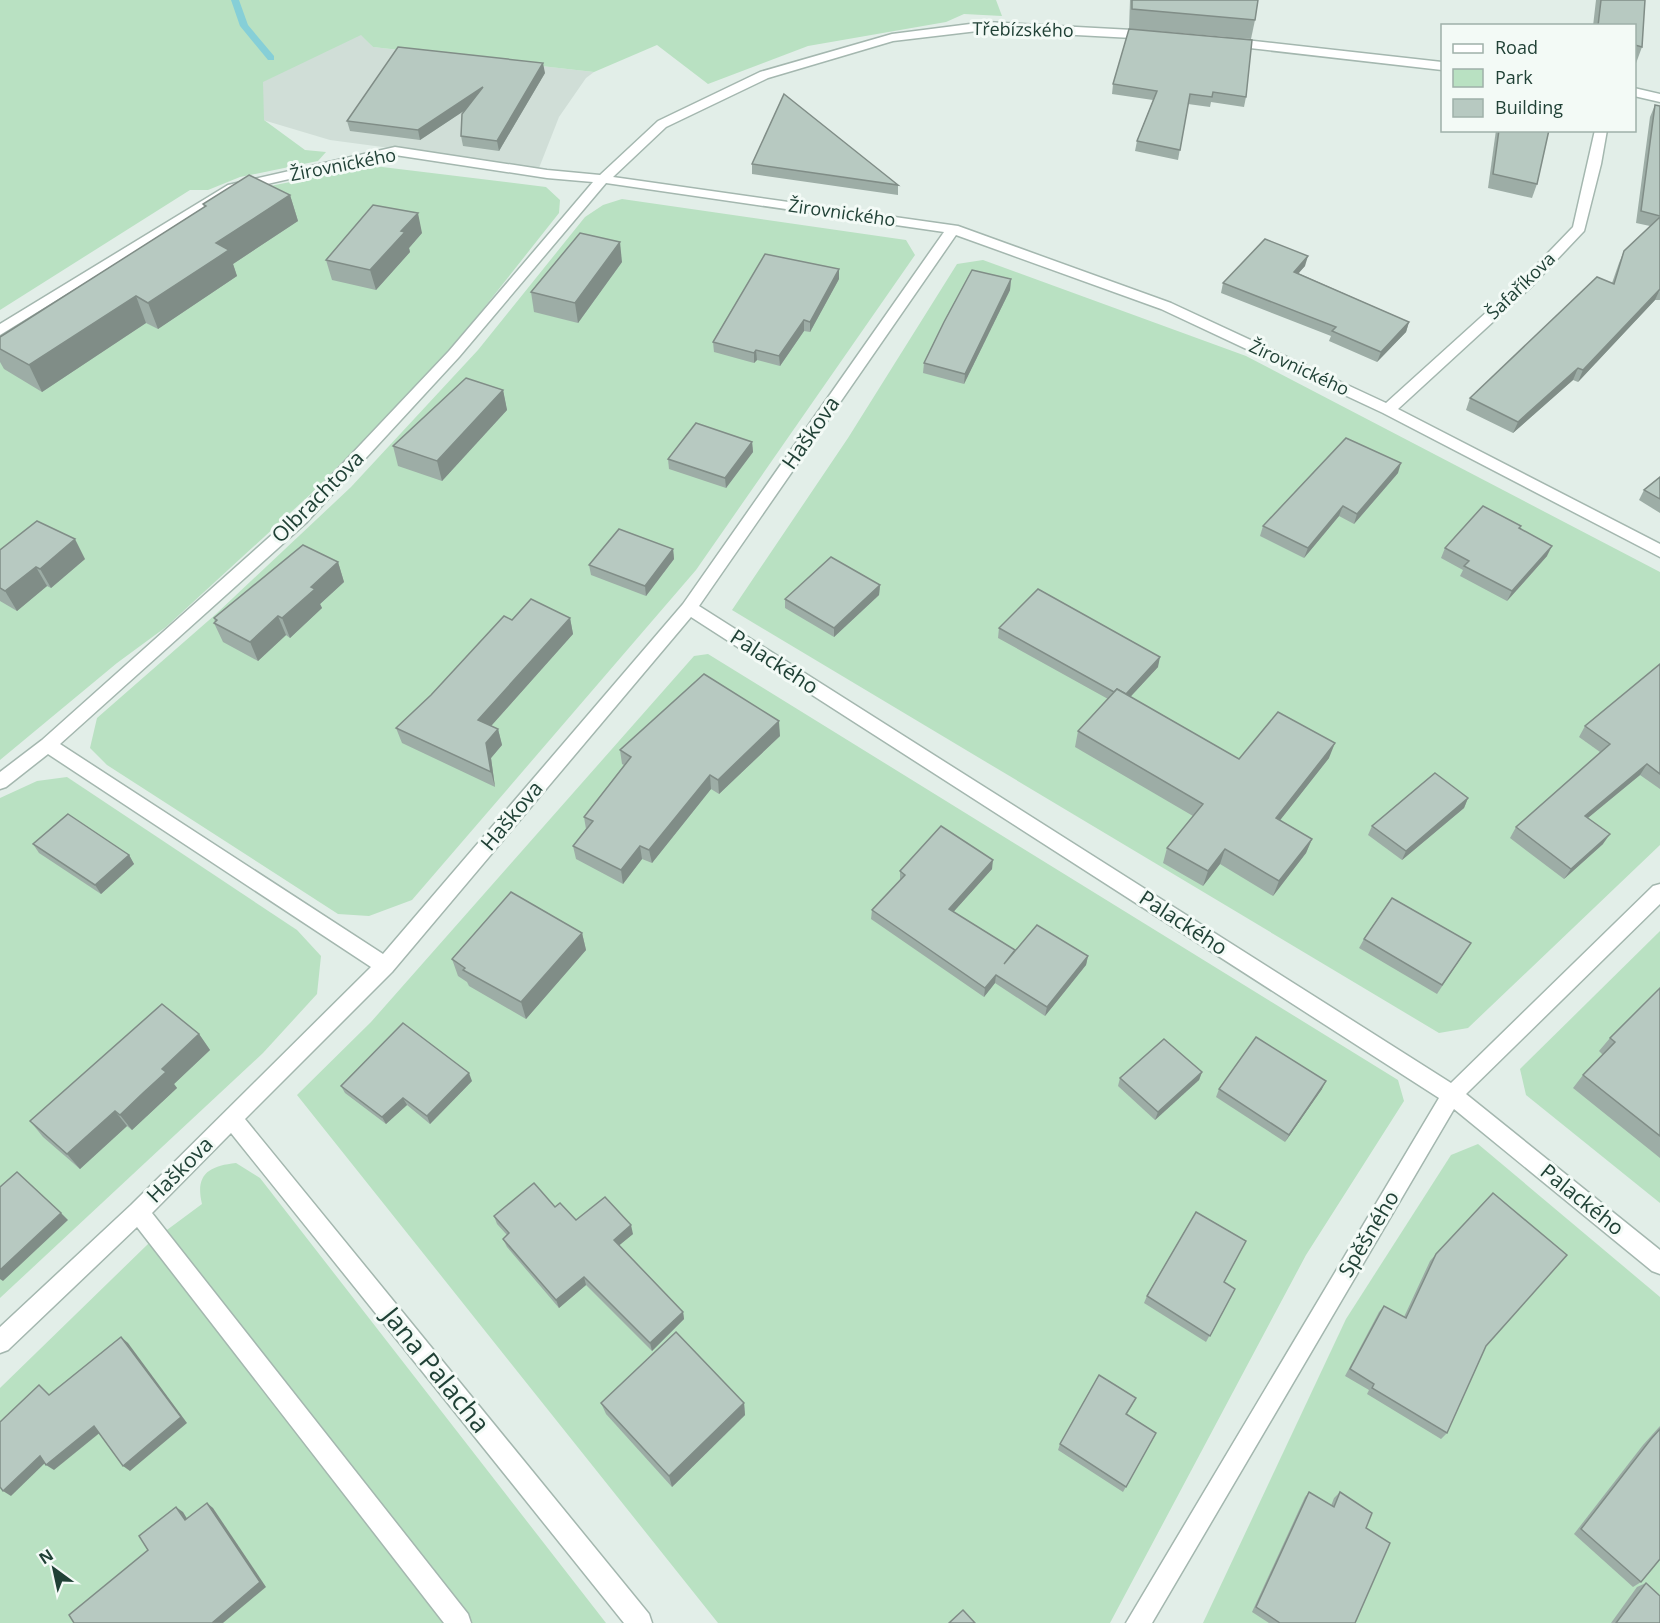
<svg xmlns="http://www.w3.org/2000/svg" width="1660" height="1623" font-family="'Open Sans',sans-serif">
	<rect width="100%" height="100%" fill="#e2eee8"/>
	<polygon fill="#d0ded7" points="361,34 373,47 594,72 586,78 559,117 539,168 330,140 263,120 263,81"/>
	<g fill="#b9e1c2">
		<polygon points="0,0 996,0 1002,16 964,14 946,22 808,46 708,84 657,45 594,72 373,47 361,35 263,82 264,120 305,150 326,152 318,161 240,177 208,190 190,190 0,310"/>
		<polygon points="374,166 546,187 560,200 559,213 449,352 314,491 166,627 117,663 0,760 0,346 244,191"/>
		<polygon points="622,199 906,240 915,255 696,570 412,900 369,916 338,914 107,765 90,748 97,718 216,614 351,487 478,350 585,217 603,205"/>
		<polygon points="983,260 1246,356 1660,572 1660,845 1468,1028 1439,1033 732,610 848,438 957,264"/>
		<polygon points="708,654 1398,1080 1404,1101 1306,1255 1110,1623 718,1623 297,1095 371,1022 694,656"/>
		<polygon points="67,777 297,930 321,956 317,994 263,1053 0,1298 0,798 37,781"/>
		<polygon points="1660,931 1660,1203 1526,1095 1520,1069"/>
		<polygon points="1478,1144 1660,1297 1660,1623 1203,1623 1346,1319 1451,1155"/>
		<path d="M236,1163L260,1178L606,1623H0V1388L148,1244L202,1204C195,1175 208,1166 236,1163Z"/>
	</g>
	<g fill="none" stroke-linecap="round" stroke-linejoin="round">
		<polygon fill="#86cfd7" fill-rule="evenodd" points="231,0 239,0 248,25 274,56 274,60 268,60 240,26"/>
		<g stroke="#a4b7af" stroke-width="3">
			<g id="minor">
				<path d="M986,22L1151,31L1157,35L1151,39L986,30L893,41L768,78L666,127L613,177L958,226L1171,303L1386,403L1521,281L1573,227L1595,130H1607L1601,164L1584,231L1531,287L1398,409L1660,544V557L1383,413L1161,309L956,235L699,606L1451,1083L1653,886L1660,884V904L1466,1094L1660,1250V1274L1652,1271L1454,1109L1152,1623H1126L1439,1098L691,617L392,972L245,1119L649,1614L652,1623H624L231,1133L152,1213L468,1614L471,1623H444L137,1227L8,1350L0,1353V1327L131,1205L371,967L48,754L6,787L0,789V772L42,740L294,515L449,351L593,182L547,178L395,155L232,192L0,335V324L228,185L395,147L547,170L600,175L658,121L760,72L892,34ZM606,183L944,232L683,604L383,954L60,744L306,523L459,357Z"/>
				<polygon points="1227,38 1442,62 1442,70 1223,45 1221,42"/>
				<polygon points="1634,88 1660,94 1660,102 1634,96"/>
			</g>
		</g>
		<use href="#minor" fill="#fff" fill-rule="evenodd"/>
	</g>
	<g fill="#9dada6">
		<polygon points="1130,0 1258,0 1255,20 1251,39 1129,29"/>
		<polygon points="1596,0 1645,0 1642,47 1635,66 1635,26 1593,26"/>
		<polygon points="1129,29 1246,97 1244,107 1211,102 1210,107 1188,104 1178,160 1135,151 1137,141 1153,100 1112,94 1113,84"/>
		<polygon points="545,73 499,151 463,146 461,136 465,110 420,140 350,131 347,121"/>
		<polygon points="1655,105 1660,106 1660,300 1655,300 1578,382 1573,380 1513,433 1466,410 1470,398 1612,283 1619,263 1624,251 1650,226 1636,223 1650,117"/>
		<polygon points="1496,130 1549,130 1537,184 1532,198 1488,188"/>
		<polygon points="752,164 898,185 898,195 752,174"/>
		<polygon points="290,195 298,221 233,264 237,276 158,329 146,323 42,392 4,369 0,362 0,337 204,207 203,204"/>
		<polygon points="422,233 409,248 410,252 376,290 332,280 326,260"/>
		<polygon points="622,262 578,323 534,312 531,292"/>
		<polygon points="1305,266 1298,273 1409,322 1406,332 1377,362 1329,341 1331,336 1221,293 1223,283"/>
		<polygon points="839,279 810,332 804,331 780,366 757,360 754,363 714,352 713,342"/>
		<polygon points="1011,279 1010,290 964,384 923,373 924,363"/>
		<polygon points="503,390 507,410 442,481 398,466 393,446"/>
		<polygon points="752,442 753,452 726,488 669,469 668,459"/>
		<polygon points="1398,473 1354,524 1339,516 1304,558 1260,536 1263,526"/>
		<polygon points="1660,477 1660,513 1639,500 1644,490"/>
		<polygon points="1521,526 1520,528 1547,556 1507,601 1460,576 1463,570 1441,558 1445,548"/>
		<polygon points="673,549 674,559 646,596 591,575 589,565"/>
		<polygon points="0,550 85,559 51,588 47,586 17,611 0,601"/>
		<polygon points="338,562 344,582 320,604 322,608 290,638 286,635 258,661 223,642 214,623 215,622 214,618"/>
		<polygon points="880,585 879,595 834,637 785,608 785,599"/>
		<polygon points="570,618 573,634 491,726 498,729 502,745 491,758 495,787 402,743 396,728 512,620"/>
		<polygon points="999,628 1158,667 1130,697 1239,759 1329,758 1280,820 1312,839 1306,853 1273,896 1220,864 1203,886 1163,863 1167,848 1193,816 1075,747 1078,731 1108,699 998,638"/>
		<polygon points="1660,664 1660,789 1640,775 1588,818 1603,844 1564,879 1510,838 1516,827 1600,752 1579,737 1585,726"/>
		<polygon points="780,736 719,794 711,789 652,863 642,859 623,884 576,859 573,846 586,829 584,817 624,765 622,764 620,750"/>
		<polygon points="1468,798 1464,808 1402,860 1368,835 1372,826"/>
		<polygon points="33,844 129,855 134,864 101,894 39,853"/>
		<polygon points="992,869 953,912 1015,950 1088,956 1086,965 1045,1016 995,983 984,997 871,919 872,910 900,880 900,871"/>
		<polygon points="582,933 586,950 526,1019 469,986 467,982 458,976 452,959"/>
		<polygon points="1364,939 1471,943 1437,994 1359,948"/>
		<polygon points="1660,988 1660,1158 1573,1088 1583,1075 1603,1055 1599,1051 1610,1038"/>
		<polygon points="199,1034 210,1050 174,1084 177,1088 132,1130 127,1126 80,1169 43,1137 30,1121"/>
		<polygon points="1202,1072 1199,1080 1155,1120 1118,1086 1120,1078"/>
		<polygon points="472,1081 430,1124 407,1105 386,1124 345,1093 341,1086"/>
		<polygon points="1219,1089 1322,1089 1285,1142 1216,1097"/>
		<polygon points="555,1207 576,1220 633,1234 619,1245 683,1312 684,1319 652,1351 586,1285 559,1308 507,1247 503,1239 507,1235 497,1224 494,1216"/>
		<polygon points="1436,1254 1486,1346 1447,1433 1441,1439 1367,1394 1369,1390 1345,1376 1379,1312 1384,1306 1404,1317 1430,1261"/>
		<polygon points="1224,1282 1235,1289 1206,1342 1144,1303 1147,1296"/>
		<polygon points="601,1403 744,1403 745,1415 672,1487 606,1414"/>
		<polygon points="1133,1404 1127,1414 1156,1433 1123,1492 1058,1450 1060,1444"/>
		<polygon points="1660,1426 1660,1559 1641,1582 1633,1587 1574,1534 1643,1445"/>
		<polygon points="1309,1492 1331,1506 1334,1498 1340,1492 1366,1528 1355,1623 1269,1623 1252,1612 1305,1497"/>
		<polygon points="1646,1583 1660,1623 1611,1623 1637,1587"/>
	</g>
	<g fill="#808d87">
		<polygon points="543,63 545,73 499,151 497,141"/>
		<polygon points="483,87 485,97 420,140 418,130"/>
		<polygon points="290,195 298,221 233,264 237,276 158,329 148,303 216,243"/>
		<polygon points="418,213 422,233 409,248 410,252 376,290 370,270 401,231"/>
		<polygon points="620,242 622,262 578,323 575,303"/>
		<polygon points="1308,256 1305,266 1291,282 1294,272"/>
		<polygon points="839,269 839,279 810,332 810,322"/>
		<polygon points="1011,279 1010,290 964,384 965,374"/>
		<polygon points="1660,289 1655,300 1578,382 1583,370"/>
		<polygon points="136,296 146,323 42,392 29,365"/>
		<polygon points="804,320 804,331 780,366 779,356"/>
		<polygon points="1409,322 1406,332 1377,362 1381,352"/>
		<polygon points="756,350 757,360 754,363 754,353"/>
		<polygon points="1578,368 1573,380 1513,433 1518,422"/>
		<polygon points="503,390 507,410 442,481 437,461"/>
		<polygon points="752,442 753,452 726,488 725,478"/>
		<polygon points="1401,463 1398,473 1354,524 1357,514"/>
		<polygon points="1343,506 1339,516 1304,558 1308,548"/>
		<polygon points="75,539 85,559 51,588 40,569"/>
		<polygon points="1552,546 1547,556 1507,601 1512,591"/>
		<polygon points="673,549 674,559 646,596 645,586"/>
		<polygon points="338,562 344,582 320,604 322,608 290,638 282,618 311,587"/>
		<polygon points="36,567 47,586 17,611 5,591"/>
		<polygon points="880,585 879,595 834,637 834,628"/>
		<polygon points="278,616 286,635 258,661 250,642"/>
		<polygon points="570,618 573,634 483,735 478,720"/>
		<polygon points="1160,657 1158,667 1121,707 1123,697"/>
		<polygon points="779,721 780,736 719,794 718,780"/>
		<polygon points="498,729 502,745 491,758 495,787 491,772 486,743"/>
		<polygon points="1335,743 1329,758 1270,833 1276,818"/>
		<polygon points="1647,764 1640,775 1578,826 1585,816"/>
		<polygon points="710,775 711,789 652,863 649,850"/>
		<polygon points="1468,798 1464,808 1402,860 1406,851"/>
		<polygon points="1610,834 1603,844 1564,879 1571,869"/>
		<polygon points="1312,839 1306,853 1273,896 1279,881"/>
		<polygon points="640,846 642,859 623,884 621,870"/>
		<polygon points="1225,849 1220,864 1203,886 1208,871"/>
		<polygon points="129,855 134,864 101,894 95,885"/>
		<polygon points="993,860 992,869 948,918 949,909"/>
		<polygon points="582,933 586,950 526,1019 521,1002"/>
		<polygon points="1088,956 1086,965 1045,1016 1047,1007"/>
		<polygon points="996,975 995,983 984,997 985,988"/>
		<polygon points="199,1034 210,1050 174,1084 177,1088 132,1130 120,1115 162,1069"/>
		<polygon points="1202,1072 1199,1080 1155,1120 1158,1112"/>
		<polygon points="469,1073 472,1081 430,1124 427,1116"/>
		<polygon points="1326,1081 1322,1089 1285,1142 1289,1135"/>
		<polygon points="403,1098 407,1105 386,1124 382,1117"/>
		<polygon points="115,1111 127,1126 80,1169 67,1154"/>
		<polygon points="61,1213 68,1220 3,1281 0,1279 0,1270"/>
		<polygon points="631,1225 633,1234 616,1248 614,1240"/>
		<polygon points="584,1277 586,1285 559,1308 556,1300"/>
		<polygon points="683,1312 684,1319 652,1351 650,1343"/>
		<polygon points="121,1337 128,1343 187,1423 130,1471 123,1466"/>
		<polygon points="744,1403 745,1415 672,1487 669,1476"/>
		<polygon points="94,1426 102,1431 54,1470 46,1465"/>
		<polygon points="40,1456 47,1461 11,1496 3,1491"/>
		<polygon points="207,1503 213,1508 266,1587 223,1623 212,1623"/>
		<polygon points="176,1507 183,1512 191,1525 185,1520"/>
	</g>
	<g fill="#b7c9c1" stroke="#808d87" stroke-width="1.5">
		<polygon points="1132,0 1258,0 1255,20 1132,9"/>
		<polygon points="1601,0 1645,0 1642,47 1635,45 1635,26 1598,26"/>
		<polygon points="1129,29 1252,40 1246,97 1213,92 1212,97 1190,94 1180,150 1137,141 1157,91 1113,84"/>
		<polygon points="398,47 543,63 497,141 461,136 462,114 483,87 418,130 347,121"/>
		<polygon points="784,94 898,185 752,164"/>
		<polygon points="1655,105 1660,106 1660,216 1641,211"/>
		<polygon points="1499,130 1549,130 1537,184 1493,174"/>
		<polygon points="249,175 290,195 216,243 229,250 148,303 136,296 29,365 0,349 0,337 206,206 203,204"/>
		<polygon points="373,205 418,213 401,231 405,232 370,270 326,260"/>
		<polygon points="1660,217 1660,289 1583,370 1578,368 1518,422 1470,398 1597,277 1614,284 1624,251"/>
		<polygon points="580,233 620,242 575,303 531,292"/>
		<polygon points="1265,239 1308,256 1294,272 1409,322 1381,352 1332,331 1336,327 1223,283"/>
		<polygon points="765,254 839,269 810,322 804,320 779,356 756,350 754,353 713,342"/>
		<polygon points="972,270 1011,279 965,374 924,363 944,322"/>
		<polygon points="466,378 503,390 437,461 393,446"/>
		<polygon points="696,423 752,442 725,478 668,459"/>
		<polygon points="1346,438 1401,463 1357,514 1343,506 1308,548 1263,526"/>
		<polygon points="1660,477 1660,499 1644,490"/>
		<polygon points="1483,506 1521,526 1519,528 1552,546 1512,591 1464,566 1469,561 1445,548"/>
		<polygon points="37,521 75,539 40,569 36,567 5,591 0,588 0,550"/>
		<polygon points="619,529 673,549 645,586 589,565"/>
		<polygon points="303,545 338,562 311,587 315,589 282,618 278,616 250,642 214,623 217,620 214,618"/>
		<polygon points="831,557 880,585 834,628 785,599"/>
		<polygon points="1038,589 1160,657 1126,694 1117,689 1114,692 999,628"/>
		<polygon points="531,599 570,618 478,720 498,729 486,743 491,772 396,728 431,695 504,616 512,620"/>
		<polygon points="1660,664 1660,774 1647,764 1585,816 1610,834 1571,869 1516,827 1610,744 1585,726"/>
		<polygon points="704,674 779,721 718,780 710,775 649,850 640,846 621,870 573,846 593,821 584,817 631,757 620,750"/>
		<polygon points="1117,689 1239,759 1278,712 1335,743 1276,818 1312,839 1279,881 1225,849 1208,871 1167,848 1203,804 1078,731"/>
		<polygon points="1435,773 1468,798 1406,851 1372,826"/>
		<polygon points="68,814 129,855 95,885 33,844"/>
		<polygon points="941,826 993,860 949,909 1015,950 1004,964 1037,925 1088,956 1047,1007 996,975 985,988 872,910 905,875 900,871"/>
		<polygon points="511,892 582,933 521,1002 463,970 465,968 452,959"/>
		<polygon points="1392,898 1471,943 1442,985 1364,939"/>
		<polygon points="1660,988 1660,1136 1583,1075 1615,1042 1610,1038"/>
		<polygon points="162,1004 199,1034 162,1069 166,1072 143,1093 120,1115 115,1111 67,1154 30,1121"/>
		<polygon points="403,1023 469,1073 427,1116 403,1098 382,1117 341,1086"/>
		<polygon points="1256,1037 1326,1081 1289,1135 1219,1089"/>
		<polygon points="1164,1039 1202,1072 1158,1112 1120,1078"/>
		<polygon points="17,1172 61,1213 0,1270 0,1187"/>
		<polygon points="534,1183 555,1207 560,1203 576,1220 605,1197 631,1225 614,1240 683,1312 650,1343 584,1277 556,1300 503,1239 509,1233 494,1216"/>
		<polygon points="1493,1193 1567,1255 1486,1346 1447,1433 1372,1388 1374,1384 1350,1369 1384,1306 1406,1318 1436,1254"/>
		<polygon points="1196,1212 1246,1241 1224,1282 1235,1289 1210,1336 1147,1296"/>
		<polygon points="676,1332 744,1403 669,1476 601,1403"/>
		<polygon points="121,1337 181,1417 123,1466 94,1426 46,1465 40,1456 3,1491 0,1487 0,1422 39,1385 49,1395"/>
		<polygon points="1099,1375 1136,1398 1126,1414 1156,1433 1126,1487 1060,1444"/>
		<polygon points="1660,1429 1660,1559 1641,1582 1581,1529 1651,1439"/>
		<polygon points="1309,1492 1334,1507 1340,1492 1372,1513 1366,1528 1390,1543 1355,1623 1280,1623 1256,1607"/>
		<polygon points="207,1503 260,1582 212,1623 74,1623 69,1615 148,1550 139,1536 176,1507 185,1520"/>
		<polygon points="1646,1583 1660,1596 1660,1623 1616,1623"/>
		<polygon points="963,1610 975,1623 949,1623"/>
	</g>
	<g text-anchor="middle" stroke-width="6" stroke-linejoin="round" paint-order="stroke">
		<g font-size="18" fill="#204136" stroke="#f3faf6">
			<text transform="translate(1023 30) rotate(1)" y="6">Třebízského</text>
			<text transform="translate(343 165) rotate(-11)" y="6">Žirovnického</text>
			<text transform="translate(842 213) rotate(8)" y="6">Žirovnického</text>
			<text transform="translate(1521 286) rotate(-44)" y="6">Šafaříkova</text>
			<text transform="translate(1299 368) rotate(25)" y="6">Žirovnického</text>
		</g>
		<g font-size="21" fill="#204136" stroke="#f3faf6">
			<text transform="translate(811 433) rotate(-55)" y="7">Haškova</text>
			<text transform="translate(318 497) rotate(-45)" y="7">Olbrachtova</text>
			<text transform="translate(774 662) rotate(33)" y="7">Palackého</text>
			<text transform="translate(512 816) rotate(-50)" y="7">Haškova</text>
			<text transform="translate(1183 923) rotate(33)" y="7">Palackého</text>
			<text transform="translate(180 1170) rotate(-45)" y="7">Haškova</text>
			<text transform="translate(1582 1200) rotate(39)" y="7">Palackého</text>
			<text transform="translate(1369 1234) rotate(-59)" y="7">Spěšného</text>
		</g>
		<g font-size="26" fill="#204136" stroke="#f3faf6">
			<text transform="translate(436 1370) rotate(51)" y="9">Jana Palacha</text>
		</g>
	</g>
	<rect x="1441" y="24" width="195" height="108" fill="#f3faf6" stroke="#9fb0a9" stroke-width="1.5"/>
	<rect x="1453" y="44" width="30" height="9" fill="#ffffff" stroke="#9fb0a9" stroke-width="1.5"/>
	<text x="1495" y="54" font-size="18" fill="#204136">Road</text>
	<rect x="1453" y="69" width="30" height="18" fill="#b9e1c2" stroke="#9fb0a9" stroke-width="1.5"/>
	<text x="1495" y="84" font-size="18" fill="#204136">Park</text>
	<rect x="1453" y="99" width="30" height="18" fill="#b7c9c1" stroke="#9fb0a9" stroke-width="1.5"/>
	<text x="1495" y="114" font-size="18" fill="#204136">Building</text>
	<g transform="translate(54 1569) rotate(327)" stroke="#f3faf6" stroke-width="4.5" paint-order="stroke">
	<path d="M0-4.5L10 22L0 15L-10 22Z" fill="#204136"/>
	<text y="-9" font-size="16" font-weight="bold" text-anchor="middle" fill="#204136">N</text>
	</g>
</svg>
